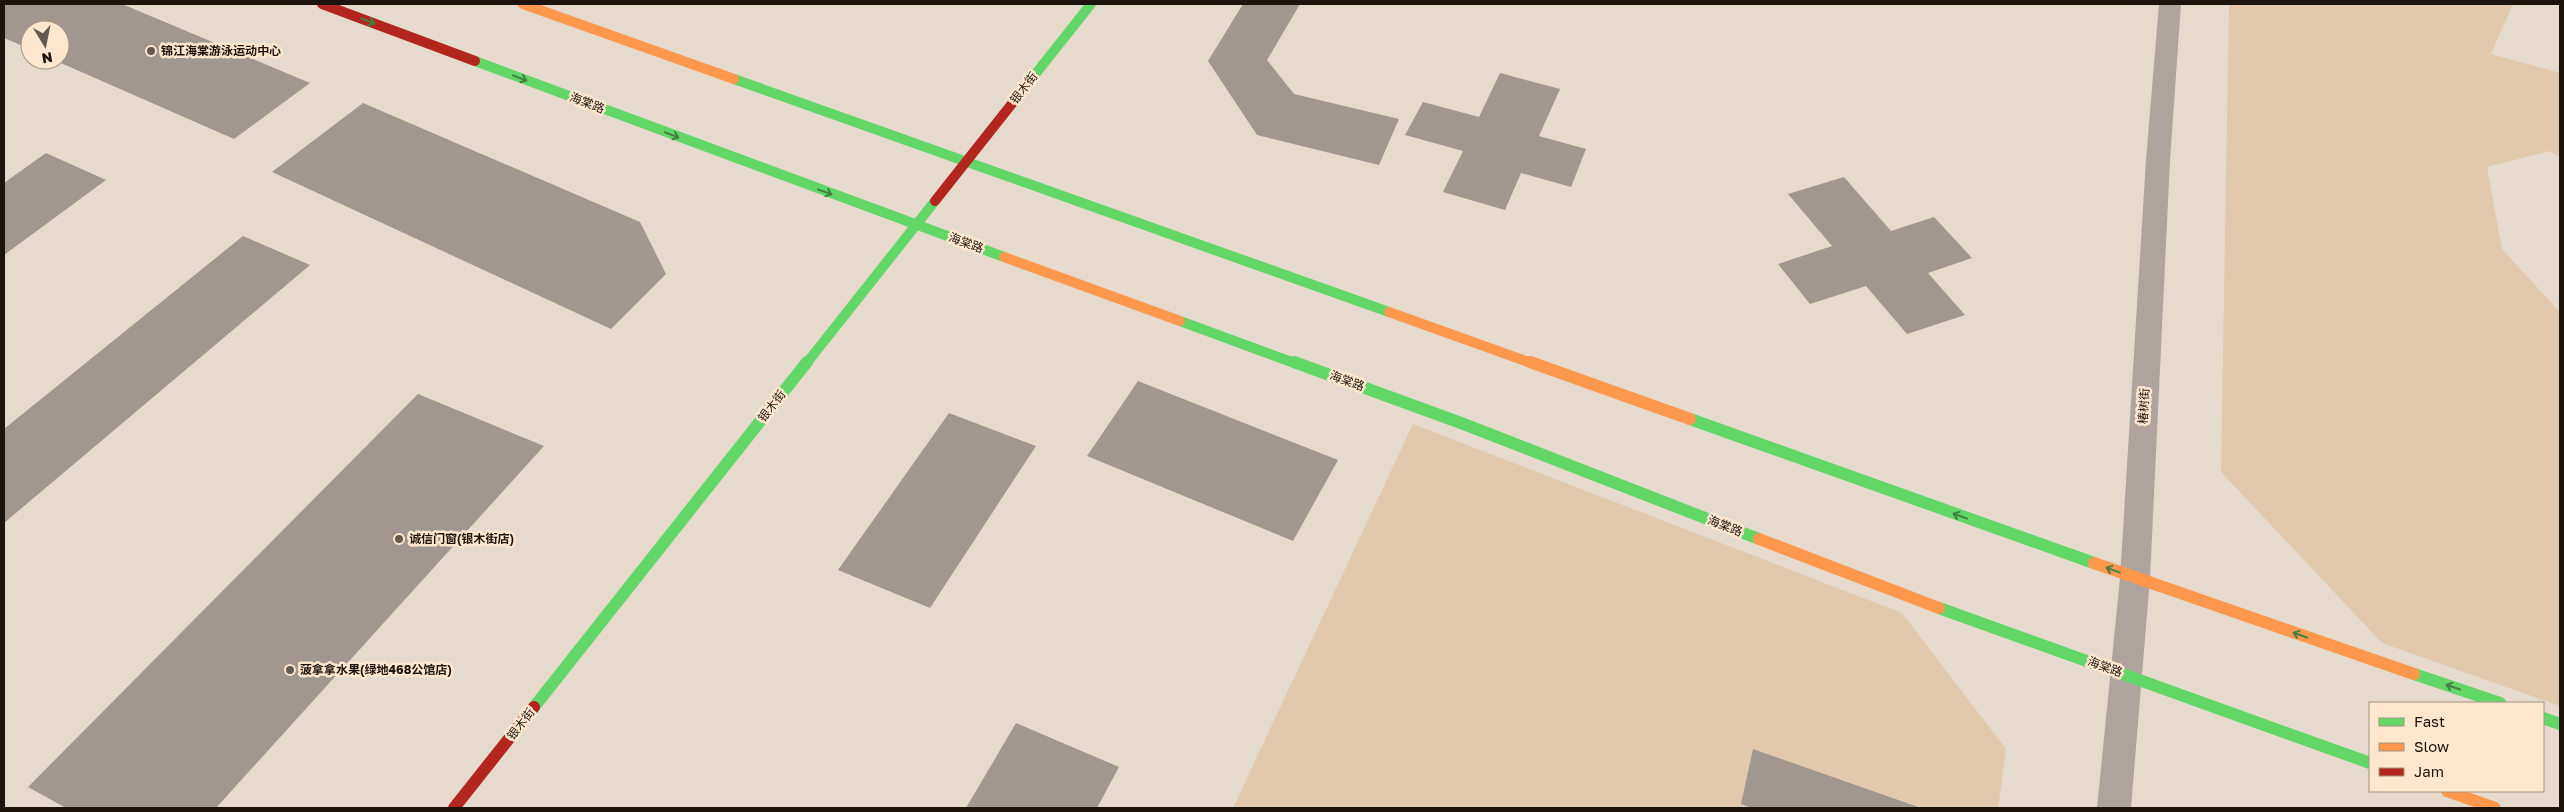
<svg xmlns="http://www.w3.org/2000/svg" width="2564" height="812" font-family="'Golos Text','Noto Sans SC',sans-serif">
	<rect width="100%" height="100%" fill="#e6dacc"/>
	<g fill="#e2c9ad">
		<polygon points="2229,4 2513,4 2491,54 2560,73 2560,157 2550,151 2487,167 2502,249 2560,312 2560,706 2382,643 2221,472"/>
		<polygon points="1413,424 1902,613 2006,749 1998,808 1233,808"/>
	</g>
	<g fill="#a1978e">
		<polygon points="4,4 122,4 310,83 234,139 54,60 60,60 60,30 30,30 30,49 4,38"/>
		<polygon points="1243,4 1300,4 1267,60 1294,94 1399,119 1379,165 1257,135 1208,61"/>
		<polygon points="1500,73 1560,89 1539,136 1586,149 1571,187 1521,173 1505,210 1443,192 1463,151 1405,135 1423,102 1479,117"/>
		<polygon points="363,103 640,222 666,274 611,329 272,172"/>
		<polygon points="46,153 106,180 4,255 4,183"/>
		<polygon points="1844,177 1891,231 1934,217 1972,258 1928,273 1965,315 1907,334 1866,286 1810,304 1778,264 1832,246 1788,194"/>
		<polygon points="243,236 310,265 4,523 4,429"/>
		<polygon points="1138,381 1338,460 1293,541 1087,456"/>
		<polygon points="418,394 544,446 216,808 66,808 28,787"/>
		<polygon points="949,413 1036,446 930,608 838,570"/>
		<polygon points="1016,723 1119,767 1097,808 966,808"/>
		<polygon points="1753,749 1921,808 1752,808 1741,804"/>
	</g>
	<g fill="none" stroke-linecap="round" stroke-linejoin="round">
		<polygon fill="#afa39e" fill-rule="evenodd" points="2159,4 2181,4 2170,160 2150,578 2131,808 2097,808 2120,578 2146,160"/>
		<g stroke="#63d668" stroke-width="10">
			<polyline points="475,61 1004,257"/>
			<polyline points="1033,77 1091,4"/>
			<polyline points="734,79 1389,312"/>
			<polyline points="1180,321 1297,364"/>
			<polyline points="806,364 935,201"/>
		</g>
		<g stroke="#63d668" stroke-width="12">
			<polyline points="1294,362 1461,423 1759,539"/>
			<polyline points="1690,419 2094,563"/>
			<polyline points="1939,608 2370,763"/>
			<polyline points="2414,674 2500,703"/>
			<polyline points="534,707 807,362"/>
			<polyline points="2543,718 2560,724"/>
		</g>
		<g stroke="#ff974d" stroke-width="10">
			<polyline points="523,4 734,79"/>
			<polyline points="1004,257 1180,321"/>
			<polyline points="1389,312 1534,364"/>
		</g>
		<g stroke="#ff974d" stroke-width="12">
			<polyline points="1530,362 1690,419"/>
			<polyline points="1759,539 1939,608"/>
			<polyline points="2094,563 2414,674"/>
			<polyline points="2447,791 2495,808"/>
		</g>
		<g stroke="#b3261e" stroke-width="10">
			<polyline points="322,4 475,61"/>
			<polyline points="935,201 1033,77"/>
		</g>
		<polyline stroke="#b3261e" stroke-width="12" points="454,808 534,707"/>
	</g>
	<defs><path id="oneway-shaft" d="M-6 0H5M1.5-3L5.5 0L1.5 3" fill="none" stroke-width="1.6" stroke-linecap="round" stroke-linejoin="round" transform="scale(1.25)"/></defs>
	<g stroke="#447f3f">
		<use href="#oneway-shaft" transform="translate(368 21) rotate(21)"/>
		<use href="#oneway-shaft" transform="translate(520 78) rotate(21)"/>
		<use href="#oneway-shaft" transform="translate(672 135) rotate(21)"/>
		<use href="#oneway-shaft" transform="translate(825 192) rotate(20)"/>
		<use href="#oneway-shaft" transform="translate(1960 516) rotate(-160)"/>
		<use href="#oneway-shaft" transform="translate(2113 570) rotate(-160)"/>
		<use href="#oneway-shaft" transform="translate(2300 635) rotate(-161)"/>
		<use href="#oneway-shaft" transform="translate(2453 687) rotate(-161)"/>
	</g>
	<g fill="#635a50" stroke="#fee7ce" stroke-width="2">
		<circle cx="151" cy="51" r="5"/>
		<circle cx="399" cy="539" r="5"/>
		<circle cx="290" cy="670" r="5"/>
	</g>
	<g text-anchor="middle" stroke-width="5" stroke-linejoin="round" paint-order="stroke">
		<g font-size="12" font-weight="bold" fill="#1d150d" stroke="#fee7ce" text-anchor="start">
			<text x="161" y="55">锦江海棠游泳运动中心</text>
			<text x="409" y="543">诚信门窗(银木街店)</text>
			<text x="300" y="674">菠拿拿水果(绿地468公馆店)</text>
		</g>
		<g font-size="12" fill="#1d150d" stroke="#fee7ce">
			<text transform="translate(1024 88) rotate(-52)" y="4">银木街</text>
			<text transform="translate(587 103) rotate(21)" y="4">海棠路</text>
			<text transform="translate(966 243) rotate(20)" y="4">海棠路</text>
			<text transform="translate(1347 381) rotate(20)" y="4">海棠路</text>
			<text transform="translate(772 406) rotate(-52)" y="4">银木街</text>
			<text transform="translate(2144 406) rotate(-87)" y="4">椿树街</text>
			<text transform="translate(1725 526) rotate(21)" y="4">海棠路</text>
			<text transform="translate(2105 667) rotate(20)" y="4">海棠路</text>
			<text transform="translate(521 724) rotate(-52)" y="4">银木街</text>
		</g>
	</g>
	<rect width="2564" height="812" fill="none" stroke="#1d150d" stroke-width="10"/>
	<rect x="2369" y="702" width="175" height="90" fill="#fee7ce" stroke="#a49381"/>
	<rect x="2379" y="718" width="25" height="8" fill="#63d668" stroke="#a49381"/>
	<text x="2414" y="727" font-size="15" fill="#1d150d">Fast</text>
	<rect x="2379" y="743" width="25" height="8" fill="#ff974d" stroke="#a49381"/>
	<text x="2414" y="752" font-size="15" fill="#1d150d">Slow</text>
	<rect x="2379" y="768" width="25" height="8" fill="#b3261e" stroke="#a49381"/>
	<text x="2414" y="777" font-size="15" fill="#1d150d">Jam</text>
	<g transform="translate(45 45) rotate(170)"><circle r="24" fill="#fee7ce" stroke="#a49381"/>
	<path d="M0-4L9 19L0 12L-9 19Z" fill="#635a50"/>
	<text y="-8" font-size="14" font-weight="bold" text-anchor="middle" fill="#1d150d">N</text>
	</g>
</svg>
